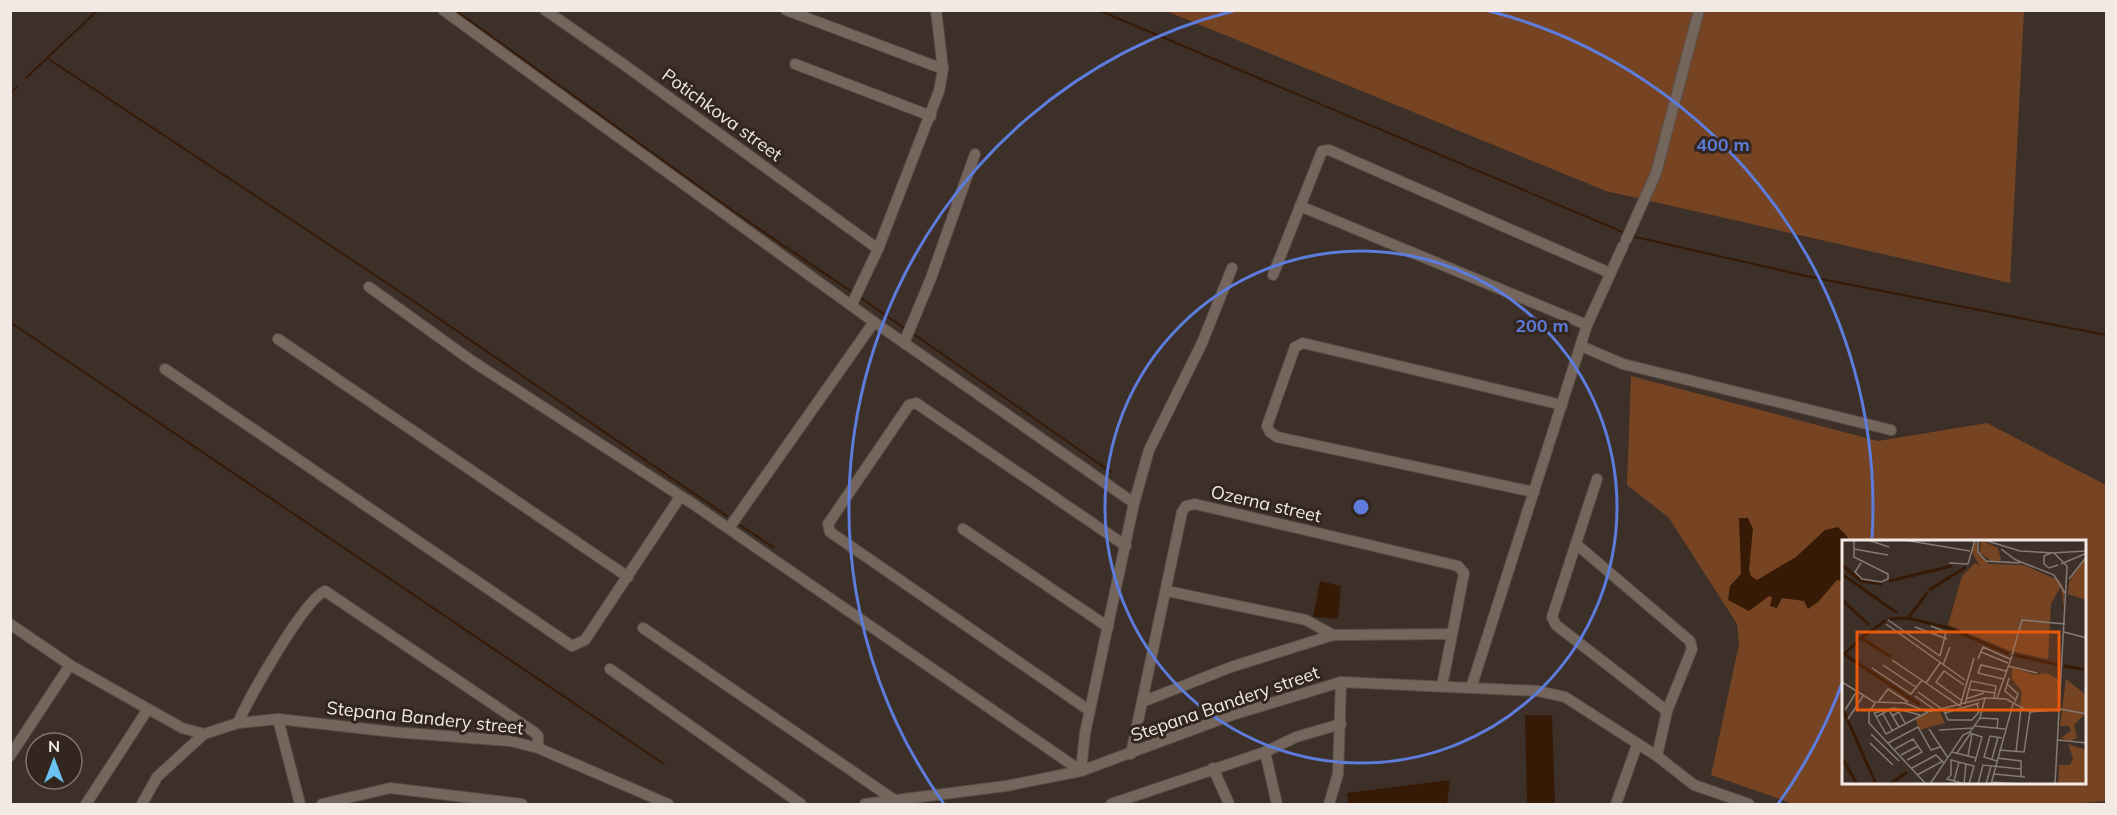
<svg xmlns="http://www.w3.org/2000/svg" width="2117" height="815" font-family="Mulish,sans-serif">
	<rect width="100%" height="100%" fill="#3c3029"/>
	<g fill="#764422" fill-rule="evenodd">
		<polygon points="1166,11 2024,11 2010,283 1606,191"/>
		<path d="M1631,376L1878,441L1987,423L2106,485V801L2073,804H1794L1711,775L1739,644L1737,624L1669,518L1627,485ZM1844,542H2086V784H1844Z"/>
	</g>
	<g fill="#361a06">
		<polygon points="1739,518 1748,518 1753,529 1749,570 1751,576 1757,580 1796,557 1825,530 1838,527 1847,536 1849,542 1844,542 1844,581 1837,580 1818,602 1808,609 1804,601 1782,598 1777,608 1770,606 1772,597 1769,596 1749,611 1728,600 1730,586 1741,574"/>
		<polygon points="1320,581 1341,586 1338,619 1313,617"/>
		<polygon points="1525,715 1552,715 1555,804 1527,804"/>
		<polygon points="1450,780 1447,804 1348,804 1347,793"/>
	</g>
	<g fill="none" stroke-linecap="round" stroke-linejoin="round">
		<g stroke="#361a06" stroke-width="2">
			<polyline points="455,10 733,211 852,292"/>
			<polyline points="1098,10 1625,233"/>
			<polyline points="47,58 384,281 727,516"/>
			<polyline points="26,78 98,10"/>
			<polyline points="10,93 17,87"/>
			<polyline points="1631,236 1806,276 2106,335"/>
			<polyline points="861,298 904,328"/>
			<polyline points="10,322 664,764"/>
			<polyline points="915,335 1111,472"/>
			<polyline points="740,525 773,547"/>
		</g>
		<g stroke="#594e48" stroke-width="12">
			<g id="minor">
				<polyline points="443,10 874,322 1134,503"/>
				<polyline points="545,10 623,64 878,249"/>
				<polyline points="786,10 943,69"/>
				<polyline points="795,64 931,116"/>
				<polyline points="1300,206 1587,325"/>
				<polyline points="1626,240 1656,173 1699,10"/>
				<polyline points="1273,275 1322,151 1329,150 1610,273"/>
				<polyline points="369,287 472,361 693,504 1081,771 1085,733 1134,503 1149,450 1202,343 1232,268"/>
				<polyline points="852,304 878,249 939,91 943,69 936,10"/>
				<polyline points="278,339 628,577"/>
				<polyline points="904,343 931,278 975,154"/>
				<polyline points="1581,346 1623,364 1891,430"/>
				<polyline points="165,369 572,646 585,640 680,497"/>
				<polyline points="1597,479 1552,617 1556,625 1667,711"/>
				<polyline points="1534,492 1277,437 1270,432 1267,426 1295,347 1303,343 1562,405"/>
				<polyline points="729,528 874,322"/>
				<polyline points="963,529 1108,627"/>
				<polyline points="1576,544 1690,641 1692,649 1667,711 1657,756"/>
				<polyline points="1167,591 1306,620 1333,635 1451,634"/>
				<polyline points="10,624 70,665 182,728 204,734 238,723 278,719 394,732 510,741 538,748 668,804"/>
				<polyline points="643,628 893,799"/>
				<polyline points="610,669 801,804"/>
				<polyline points="1471,688 1587,325 1623,246"/>
				<polyline points="1142,702 1231,667 1333,635"/>
				<polyline points="1090,711 830,532 828,524 909,405 916,403 1126,546"/>
				<polyline points="278,719 300,804"/>
				<path d="M238,723C248,699 304,600 325,591L534,732L538,736V748"/>
				<polyline points="1265,752 1277,804"/>
				<polyline points="1131,754 1182,512 1186,506 1195,504 1458,566 1464,573 1442,686"/>
				<polyline points="10,756 70,665"/>
				<polyline points="1213,768 1229,804"/>
				<polyline points="86,804 148,709"/>
				<polyline points="142,804 157,777 204,734"/>
				<polyline points="322,804 390,788 522,804"/>
				<polyline points="865,804 1006,786 1081,771 1232,715 1341,682 1538,691 1565,697 1657,756 1694,785 1749,804"/>
				<polyline points="1111,804 1265,752 1296,737 1341,724"/>
				<polyline points="1329,804 1338,774 1341,682"/>
				<polyline points="1616,804 1637,745"/>
			</g>
		</g>
		<use href="#minor" stroke="#74665d" stroke-width="10"/>
	</g>
	<g fill="none" stroke="#5d7cdc" stroke-width="3">
		<circle cx="1361" cy="507" r="256"/>
		<path d="M1844 678A512 512 0 0 1 1778 804M944 804A512 512 0 0 1 1233 11M1489 11A512 512 0 0 1 1872 538"/>
	</g>
	<g text-anchor="middle" stroke-width="6" stroke-linejoin="round" paint-order="stroke">
		<g font-size="18" fill="#f2e9e5" stroke="#32261f">
			<text transform="translate(722 115) rotate(36)" y="6">Potichkova street</text>
			<text transform="translate(1266 504) rotate(13)" y="6">Ozerna street</text>
			<text transform="translate(1225 704) rotate(-19)" y="6">Stepana Bandery street</text>
			<text transform="translate(425 718) rotate(6)" y="6">Stepana Bandery street</text>
		</g>
	</g>
	<g transform="translate(1842 540)">
		<rect width="244" height="244" fill="#3c3029"/>
		<path d="M134,0L137,14L147,24L182,25L218,41L222,50V69L219,46L209,64L206,119L168,111L106,85L120,36L133,23L138,26L129,11ZM139,0L156,8L159,20L152,23L138,13ZM244,17V60L226,54L227,42ZM170,128L194,135L204,133L218,140L216,169L191,171L178,166L180,152L170,139ZM224,139L244,155V173L232,185L235,198L228,201L219,198L229,191L227,186H218ZM97,170L103,183L77,190L73,177ZM226,204L244,210V244H216L217,225H228L231,218Z" fill="#764422"/>
		<path fill="none" stroke="#361a06" stroke-width="3" d="M0,25L19,41L40,44M0,34L55,73M47,41L110,26M87,50L124,27M86,52L66,78L107,88L167,114M0,60L27,85M47,79L66,78M19,98L49,117M17,100L44,80M2,114L78,165M172,115L217,125M0,116L16,101M222,126L245,130M0,167L34,244M0,218L15,244M48,244L65,232"/>
		<path fill="none" stroke="#857a74" stroke-width="1.5" d="M12,0V17L46,34V39L39,42L20,39L13,32L19,23M26,0L47,7M62,0L128,11M136,0V12L144,21L178,23M142,0L178,11L212,13L225,26L213,244M12,9L46,15M159,9L174,20L212,35L223,53M209,13L244,11M209,13L202,16V24L207,28L216,25M107,23L126,24L133,0M219,24L245,13M227,39L245,16M46,80L98,116M44,84L123,140M89,86L104,92L98,116M73,87L105,99M222,92L245,98M139,112L166,123M170,115L180,80L223,84M136,119L141,107L168,119M50,120L118,166L132,118M41,125L75,148M101,125L108,107M166,126L195,133M30,128L69,154L80,140M167,138L163,151L174,160M161,139L136,133L139,125L164,131M0,142L32,162L63,163L86,172L143,158L164,159L188,172L217,170M84,143L98,123M165,144L176,154L173,162M126,149L153,153M76,152L100,169M73,156L93,170M155,158L170,116M124,159L142,153M119,160L94,142L102,131L122,145M37,161L46,149L66,162M34,162L27,172V183L84,244M123,164L129,141L154,146L152,158M101,169L106,180H130L137,172L135,164M218,169L245,174M3,170L15,151M32,173L44,194L86,172M32,173L52,168L78,175M103,173L137,163M41,174L50,190M50,176L57,172L63,183M34,177L47,170L57,187M138,178L156,179L155,188M6,179L21,156M133,186L163,189M87,189L106,218M97,190L132,188M128,193L140,197L133,222M29,194L57,221M216,200L245,203M28,203L51,225M46,203L76,187L89,210L98,207M53,209L71,199L80,212L65,220M157,210L182,212L188,172M110,212L134,218M174,212L179,168M115,213L128,194M59,215L76,206M126,216L130,194M155,218L179,221V236M150,219L156,197M155,221L142,217L148,196L160,198M70,228L94,215L102,223M152,234L183,237M75,235L101,221M112,241L117,222M150,242L179,244M88,244L121,195L128,192L138,178L143,158M122,244L124,224M123,244L105,239L109,235V220L132,226L127,244M136,244L141,225L179,229M144,244L149,226M149,244L171,164"/>
		<path fill="#e8590c" fill-opacity="0.15" stroke="#e8590c" stroke-width="3" d="M15,92H217V170H15Z"/>
		<rect width="244" height="244" fill="none" stroke="#f2e9e5" stroke-width="3"/>
	</g>
	<circle cx="1361" cy="507" r="9" fill="#5d7cdc" stroke="#32261f" stroke-width="3"/>
	<g font-size="18" text-anchor="middle" font-weight="bold" fill="#5d7cdc" stroke="#32261f" stroke-width="6" stroke-linejoin="round" paint-order="stroke">
		<text x="1723" y="151">400 m</text>
		<text x="1542" y="332">200 m</text>
	</g>
	<rect width="2117" height="815" fill="none" stroke="#f2e9e5" stroke-width="24"/>
	<g transform="translate(54 761)"><circle r="28" fill="#32261f" stroke="#7f746e" stroke-width="1.5"/>
	<path d="M0-4.5L10 22L0 15L-10 22Z" fill="#6ac3f1"/>
	<text y="-9" font-size="16" font-weight="bold" text-anchor="middle" fill="#f2e9e5">N</text>
	</g>
</svg>
